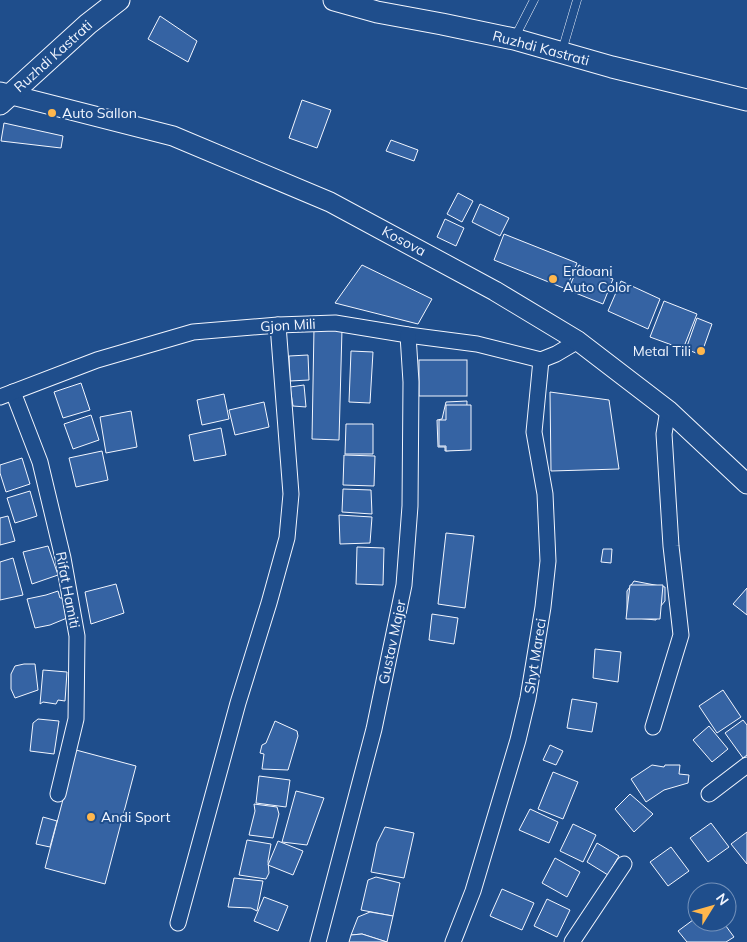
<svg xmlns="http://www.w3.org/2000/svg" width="747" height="942" font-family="Mulish,sans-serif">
	<rect width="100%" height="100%" fill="#1f4e8c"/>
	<g fill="#3563a3" stroke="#f2f6ff">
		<polygon points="160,16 197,41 188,62 148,39"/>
		<polygon points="302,100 331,110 317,148 289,138"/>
		<polygon points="4,123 63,136 61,148 1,141"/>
		<polygon points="391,140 418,150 414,161 386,151"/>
		<polygon points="458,193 473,201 462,222 447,214"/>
		<polygon points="480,204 509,218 500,236 472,222"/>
		<polygon points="445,219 464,228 456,246 437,237"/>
		<polygon points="504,234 577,263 566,289 494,260"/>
		<polygon points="362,265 432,299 418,324 335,303"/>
		<polygon points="579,265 613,279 603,304 568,290"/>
		<polygon points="621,281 660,299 648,329 608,311"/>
		<polygon points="664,301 697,314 683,349 650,337"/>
		<polygon points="697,318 712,324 701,355 686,349"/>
		<polygon points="314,328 342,329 339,440 312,439"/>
		<polygon points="351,351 373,352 370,403 349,402"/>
		<polygon points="308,355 309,380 290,381 289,356"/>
		<rect x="419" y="360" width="48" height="36"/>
		<polygon points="81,383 90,410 63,418 54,392"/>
		<polygon points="304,385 306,407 293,406 290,387"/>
		<polygon points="550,392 609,400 619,469 551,471"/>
		<polygon points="224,394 229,419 202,425 197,400"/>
		<polygon points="467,401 466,449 445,451 445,447 438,447 437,420 442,419 446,402"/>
		<polygon points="264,402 269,427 235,435 229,410"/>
		<polygon points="446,405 471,405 471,450 446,451 446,446 439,446 439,420 446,420"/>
		<polygon points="131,411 137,447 106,453 100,417"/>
		<polygon points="91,415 99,440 73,449 64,424"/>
		<polygon points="346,424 373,424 373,454 345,454"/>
		<polygon points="221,428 226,455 194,461 189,435"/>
		<polygon points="102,451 108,480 76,487 69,458"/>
		<polygon points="344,455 375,456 374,486 343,485"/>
		<polygon points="22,458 30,484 6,492 0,473 0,465"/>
		<polygon points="343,489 371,490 372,514 342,512"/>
		<polygon points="30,491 37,516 15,523 7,498"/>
		<polygon points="339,515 372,517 370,543 340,544"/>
		<polygon points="8,516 15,541 0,545 0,518"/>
		<polygon points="446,533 474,536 465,608 438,604"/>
		<polygon points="48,546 58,575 32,584 23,552"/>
		<polygon points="357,547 384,548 383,585 356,584"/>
		<polygon points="603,549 612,549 611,563 601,562"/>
		<polygon points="13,558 23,595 0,600 0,562"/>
		<polygon points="634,581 665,587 665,601 660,607 656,620 627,617 627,591"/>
		<polygon points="116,584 124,613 91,624 85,592"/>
		<polygon points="630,585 663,585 660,619 626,619"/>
		<polygon points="747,588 747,615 733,604"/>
		<polygon points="58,591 60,598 63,598 67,618 50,625 35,628 27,599 46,595"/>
		<polygon points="432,614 458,618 454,644 429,640"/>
		<polygon points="595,649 621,652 618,682 593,678"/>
		<polygon points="24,664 35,664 38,690 15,698 11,689 11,674 15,666"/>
		<polygon points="43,670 67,672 65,701 58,700 56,704 43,702 40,704"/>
		<polygon points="723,690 741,717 717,733 699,706"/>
		<polygon points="572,699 597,703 592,732 567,728"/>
		<polygon points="38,719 59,721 54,754 30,751 33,723"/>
		<polygon points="743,720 747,725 747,755 743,758 725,733"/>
		<polygon points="275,721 297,731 298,736 288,770 262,769 264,754 260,753 262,745 266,743"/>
		<polygon points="709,726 728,749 712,762 693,740"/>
		<polygon points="550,745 563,751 556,765 543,760"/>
		<polygon points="76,750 136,766 105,884 45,868"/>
		<polygon points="652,765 664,767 665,765 680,765 679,774 689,775 688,783 664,790 646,802 631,779"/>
		<polygon points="553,772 578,782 563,819 538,809"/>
		<polygon points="259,776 290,780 286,807 256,803"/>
		<polygon points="296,791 324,798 307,845 282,842"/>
		<polygon points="630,794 653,814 634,832 615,809"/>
		<polygon points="254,804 277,807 279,814 273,838 249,835 255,811"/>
		<polygon points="530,809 558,822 549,843 519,830"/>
		<polygon points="43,817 57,821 50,847 36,844"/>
		<polygon points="711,823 729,847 708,862 690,838"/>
		<polygon points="573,824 596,835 583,862 560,851"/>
		<polygon points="385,827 414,833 404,878 371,872 377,843"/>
		<polygon points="747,832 747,864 731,844"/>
		<polygon points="247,840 271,844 268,861 269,873 266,879 239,875"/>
		<polygon points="278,841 303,851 293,875 268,865"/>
		<polygon points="597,843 619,856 608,875 587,862"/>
		<polygon points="671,847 689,871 668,886 650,862"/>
		<polygon points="555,858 580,872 567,897 542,883"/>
		<polygon points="376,877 400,883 393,916 361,910 368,880"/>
		<polygon points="234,878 263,881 257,911 251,908 228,907"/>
		<polygon points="502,889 534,903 522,930 490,916"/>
		<polygon points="264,897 288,906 278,931 254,921"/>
		<polygon points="547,899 570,910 557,937 534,926"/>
		<polygon points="370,912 393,916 387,942 362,934 351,935 358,917"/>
		<polygon points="697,917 697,922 723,922 734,937 726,942 687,942 678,931"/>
		<polygon points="362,934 387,942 349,942 351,935"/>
	</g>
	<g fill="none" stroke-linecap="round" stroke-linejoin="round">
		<g stroke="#f2f6ff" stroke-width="9">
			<g id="service">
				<polyline points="515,37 534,0"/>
				<polyline points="562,51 577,0"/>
			</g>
		</g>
		<g stroke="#f2f6ff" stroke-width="17">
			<g id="minor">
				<polyline points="13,392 40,462 63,558 77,636 76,719 58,794"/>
				<polyline points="0,397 97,360 193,332 278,325 335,323 408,335 477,344 541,360 556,354 578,341"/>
				<polyline points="653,727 681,635 671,546 664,434 668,410"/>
				<polyline points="709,794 747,765"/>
				<polyline points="178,923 238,703 269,603 287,538 291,494 278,325"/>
				<polyline points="318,942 374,729 404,585 410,506 411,382 408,335"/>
				<polyline points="453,942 473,891 518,740 528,698 543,607 548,561 545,494 534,432 541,360"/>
				<polyline points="572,942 624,864"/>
			</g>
		</g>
		<g stroke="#f2f6ff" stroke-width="21">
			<polyline id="tertiary" points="0,92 173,136 330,202 495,291 578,341 668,410 747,484"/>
		</g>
		<g stroke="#f2f6ff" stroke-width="23">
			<g id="secondary">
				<polyline points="334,0 377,12 442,24 514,39 612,67 747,100"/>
				<polyline points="0,104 88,24 119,0"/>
			</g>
		</g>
		<use href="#service" stroke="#1f4e8c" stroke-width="8"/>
		<use href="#minor" stroke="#1f4e8c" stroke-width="15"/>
		<use href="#tertiary" stroke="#1f4e8c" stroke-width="19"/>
		<use href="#secondary" stroke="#1f4e8c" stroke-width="21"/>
	</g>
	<g fill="#ffb74d" stroke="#1f4e8c" stroke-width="2">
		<circle cx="52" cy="113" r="5"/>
		<circle cx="553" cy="279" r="5"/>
		<circle cx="701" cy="351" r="5"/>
		<circle cx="91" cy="817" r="5"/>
	</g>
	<g text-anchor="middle" stroke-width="4" stroke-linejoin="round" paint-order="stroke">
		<g font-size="14" fill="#f2f6ff" stroke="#1f4e8c">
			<text transform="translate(541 48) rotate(15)" y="5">Ruzhdi Kastrati</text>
			<text transform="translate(53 56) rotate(-42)" y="5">Ruzhdi Kastrati</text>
			<text transform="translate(404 241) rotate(28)" y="5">Kosova</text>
			<text transform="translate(288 325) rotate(-3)" y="5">Gjon Mili</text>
			<text transform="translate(68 590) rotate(79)" y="5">Rifat Hamiti</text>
			<text transform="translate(392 642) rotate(-78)" y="5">Gustav Majer</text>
			<text transform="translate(535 656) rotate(-81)" y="5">Shyt Mareci</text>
		</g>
		<g font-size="14" fill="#f2f6ff" stroke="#1f4e8c" text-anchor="start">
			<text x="62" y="118">Auto Sallon</text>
			<text x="563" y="276">Erdoani<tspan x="563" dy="16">Auto Color</tspan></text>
			<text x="691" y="356" text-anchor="end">Metal Tili</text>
			<text x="101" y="822">Andi Sport</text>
		</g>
	</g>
	<g transform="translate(712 907) rotate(53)"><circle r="24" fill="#1f4e8c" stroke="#7391ba"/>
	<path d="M0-4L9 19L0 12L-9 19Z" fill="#ffb74d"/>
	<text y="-8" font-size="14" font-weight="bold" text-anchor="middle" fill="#f2f6ff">N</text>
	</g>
</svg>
